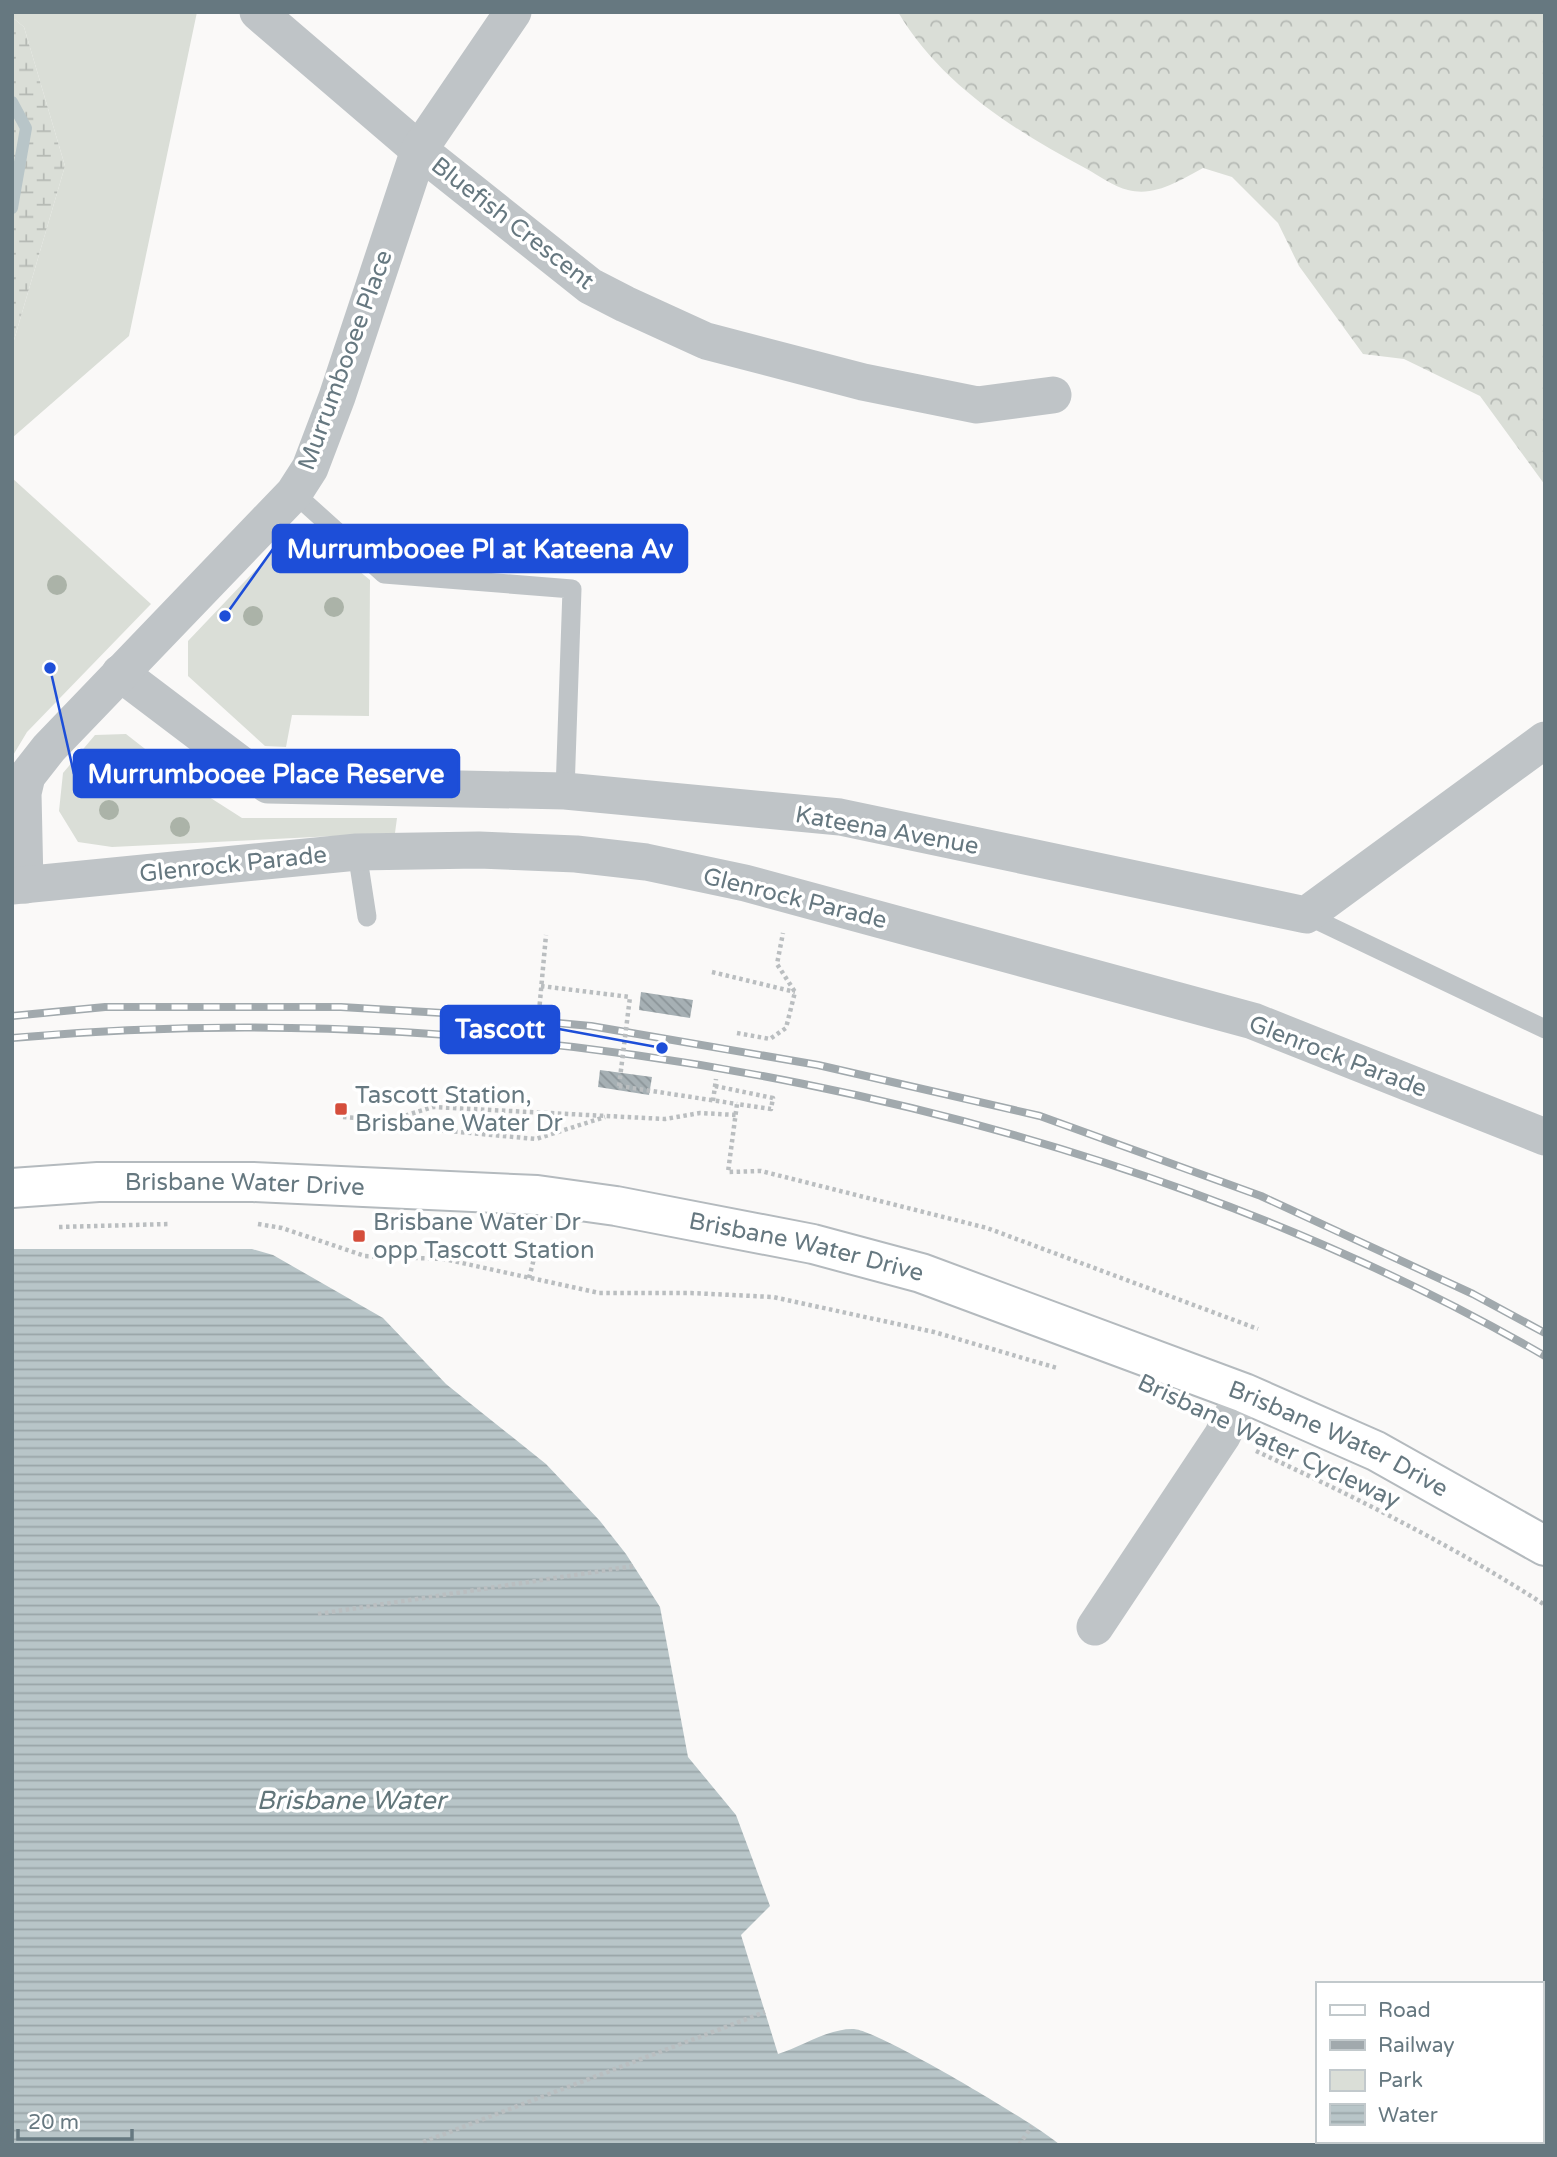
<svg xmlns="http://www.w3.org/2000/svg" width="1557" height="2157" font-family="'Varela Round',sans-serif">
	<defs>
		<pattern id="forest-crowns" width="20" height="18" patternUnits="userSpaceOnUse" patternTransform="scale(1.75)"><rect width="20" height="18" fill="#daded7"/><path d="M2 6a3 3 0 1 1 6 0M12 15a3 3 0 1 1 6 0" fill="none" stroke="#b5b9b4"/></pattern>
		<pattern id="wetland-marsh" width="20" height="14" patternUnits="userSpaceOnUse" patternTransform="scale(1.75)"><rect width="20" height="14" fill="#daded7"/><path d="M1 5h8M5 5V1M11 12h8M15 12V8" fill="none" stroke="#b5b9b4"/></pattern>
		<pattern id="water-rules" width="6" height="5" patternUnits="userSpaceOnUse" patternTransform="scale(1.75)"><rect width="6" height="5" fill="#b8c5c8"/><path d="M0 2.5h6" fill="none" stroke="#99a5a8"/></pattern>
		<pattern id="building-back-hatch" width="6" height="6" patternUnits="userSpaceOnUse" patternTransform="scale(1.75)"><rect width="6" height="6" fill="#a6b0b4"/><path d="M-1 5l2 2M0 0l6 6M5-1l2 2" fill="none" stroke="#8b9498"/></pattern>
	</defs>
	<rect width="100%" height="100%" fill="#faf9f8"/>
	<g fill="#daded7">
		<polygon points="12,12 197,12 129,336 12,438 12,347 65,166 24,27 12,17"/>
		<polygon points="12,478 151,604 27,732 12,757"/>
		<polygon points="307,528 370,580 369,716 292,715 286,747 265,746 188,676 188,641 288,536"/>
		<polygon points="126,734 195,788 242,818 397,818 395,833 112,847 78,842 59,811 63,773 95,735"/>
	</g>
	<path fill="url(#forest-crowns)" d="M898,12H1545V485L1480,396L1404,359L1363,354L1299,266L1278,223L1232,177L1203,168C1180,180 1156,197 1128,190C1114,187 1098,175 1085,168C1013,130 940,83 898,12Z"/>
	<polygon fill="url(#wetland-marsh)" points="12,17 24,27 65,166 12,347"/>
	<path fill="url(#water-rules)" d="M12,1249H252L273,1255L383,1318L446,1384L546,1464L600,1521L626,1554L660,1607L688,1757L736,1815L770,1906L741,1935L778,2054C801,2047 829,2028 854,2029C878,2030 1038,2125 1060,2145H12Z"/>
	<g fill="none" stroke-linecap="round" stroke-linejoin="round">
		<polyline stroke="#b8c5c8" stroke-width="12" points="12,102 26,128 12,208"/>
	</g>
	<g fill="url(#building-back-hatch)">
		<polygon points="641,992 693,1000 690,1018 639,1010"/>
		<polygon points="600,1070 652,1077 649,1095 598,1087"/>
	</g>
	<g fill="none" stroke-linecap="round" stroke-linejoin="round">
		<g stroke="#b4babe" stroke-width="42">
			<g id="secondary">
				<path id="s1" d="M12,1188L98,1182H253L537,1195L616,1206L813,1244L921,1273L1244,1393L1376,1451L1545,1546"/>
			</g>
		</g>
		<g stroke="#babec0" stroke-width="4.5" stroke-dasharray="3.5 3.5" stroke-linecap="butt">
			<polyline points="712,972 795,992"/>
			<polyline points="541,986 630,997"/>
			<polyline points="539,1012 546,935"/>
			<polyline points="737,1033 770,1039 786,1028 795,992 777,964 783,933"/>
			<polyline points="619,1086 737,1104"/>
			<polyline points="715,1086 773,1098 771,1109 737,1104 728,1172 761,1171 987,1228 1258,1329"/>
			<polyline points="713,1101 716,1079"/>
			<polyline points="343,1117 391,1120 433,1107 665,1119 700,1113 736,1115"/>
			<polyline points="392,1121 437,1130 536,1139 605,1117"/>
			<polyline points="258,1224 282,1228 365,1256 444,1259 599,1293 691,1293 773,1297 934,1332 1057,1368"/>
			<polyline points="59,1227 169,1224"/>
			<polyline points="529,1278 538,1243"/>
			<path d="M1256,1451C1355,1497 1452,1545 1545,1605"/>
			<polyline points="318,1614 634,1566"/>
			<polyline points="423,2142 765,2012"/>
			<polyline points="1019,2145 1032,2126"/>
		</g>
		<g stroke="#bfc4c7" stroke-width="19">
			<polyline points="294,493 384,574 572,589 565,791"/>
			<polyline points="357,852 367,917"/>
			<polyline points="1306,915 1545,1029"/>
		</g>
		<g stroke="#bfc4c7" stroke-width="37">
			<polyline points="258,12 419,150 590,286 625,304 706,341 863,382 977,405 1053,395"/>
			<polyline points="120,673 268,785 565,791 840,817 1306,915 1545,740"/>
			<polyline points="25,885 23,793 27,776 49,748 294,493 310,468 337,397 419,150 513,12"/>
			<polyline points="12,886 357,852 479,850 576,854 646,862 745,883 1253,1021 1545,1137"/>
			<polyline points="1095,1627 1222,1436 1244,1393"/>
			<polyline points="1545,2018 1542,2024 1545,2037"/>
		</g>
		<use href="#secondary" stroke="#fff" stroke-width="38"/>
		<g stroke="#a1a9ad" stroke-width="8">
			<g id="rail">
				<polyline points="12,1016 105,1007 341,1007 460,1014 591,1026 818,1065 1040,1116 1261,1196 1473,1294 1545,1333"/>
				<path d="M12,1038C517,991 1104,1101 1545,1356"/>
			</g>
		</g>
		<use href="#rail" stroke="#fff" stroke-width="5" stroke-dasharray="16" stroke-linecap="butt"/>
		<polyline stroke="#babec0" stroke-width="4.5" stroke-dasharray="3.5 3.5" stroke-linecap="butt" points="619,1086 630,997"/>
	</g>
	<g fill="#abb3a8">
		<circle cx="57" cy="585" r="10"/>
		<circle cx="334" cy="607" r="10"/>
		<circle cx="253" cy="616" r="10"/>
		<circle cx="109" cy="810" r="10"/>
		<circle cx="180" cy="827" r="10"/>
	</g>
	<g fill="#d54e3c" stroke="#fff" stroke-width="2.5">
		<rect x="334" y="1102" width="14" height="14" rx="3.5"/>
		<rect x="352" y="1229" width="14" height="14" rx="3.5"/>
	</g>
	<g text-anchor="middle" stroke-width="7" stroke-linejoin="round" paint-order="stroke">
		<g font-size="24" fill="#667880" stroke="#fff">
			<text transform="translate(513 223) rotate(38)" y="8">Bluefish Crescent</text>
			<text transform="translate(345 360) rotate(-70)" y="8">Murrumbooee Place</text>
			<text transform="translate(887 830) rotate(10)" y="8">Kateena Avenue</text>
			<text transform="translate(233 864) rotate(-6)" y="8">Glenrock Parade</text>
			<text transform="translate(795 898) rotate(14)" y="8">Glenrock Parade</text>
			<text transform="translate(1338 1056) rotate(21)" y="8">Glenrock Parade</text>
			<text dy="8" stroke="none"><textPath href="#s1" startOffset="233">Brisbane Water Drive</textPath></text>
			<text dy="8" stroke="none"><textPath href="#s1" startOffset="800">Brisbane Water Drive</textPath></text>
			<text dy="8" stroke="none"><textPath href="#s1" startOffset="1367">Brisbane Water Drive</textPath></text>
			<text transform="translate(1269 1441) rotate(25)" y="8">Brisbane Water Cycleway</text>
		</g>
		<g font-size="24" fill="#667880" stroke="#fff" text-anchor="start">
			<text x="355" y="1103">Tascott Station,<tspan x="355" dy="28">Brisbane Water Dr</tspan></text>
			<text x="373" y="1230">Brisbane Water Dr<tspan x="373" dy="28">opp Tascott Station</tspan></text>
		</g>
		<g font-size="26" font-style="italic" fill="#62767a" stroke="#fff">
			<text x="351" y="1809">Brisbane Water</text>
		</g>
	</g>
	<path fill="none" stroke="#1d4ed8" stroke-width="2.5" d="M225 616L273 549M50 668L74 774M662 1048L559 1029"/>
	<g fill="#1d4ed8" stroke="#fff" stroke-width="2.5">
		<circle cx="225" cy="616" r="7"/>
		<circle cx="50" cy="668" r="7"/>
		<circle cx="662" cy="1048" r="7"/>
	</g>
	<g fill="#1d4ed8" stroke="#1d4ed8" stroke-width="2.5">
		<rect x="273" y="525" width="414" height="47" rx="7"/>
		<rect x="74" y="750" width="385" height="47" rx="7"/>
		<rect x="441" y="1006" width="118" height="47" rx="7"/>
	</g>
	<g font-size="26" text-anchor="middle" font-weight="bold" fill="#fff">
		<text x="480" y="558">Murrumbooee Pl at Kateena Av</text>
		<text x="266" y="783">Murrumbooee Place Reserve</text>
		<text x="500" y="1038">Tascott</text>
	</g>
	<rect width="1557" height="2157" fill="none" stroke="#667880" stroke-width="28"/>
	<rect x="1316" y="1982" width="228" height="161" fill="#ffffff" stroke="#c2c9cc" stroke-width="2"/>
	<rect x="1330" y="2005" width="35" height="10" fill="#ffffff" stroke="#c2c9cc" stroke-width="2"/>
	<text x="1378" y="2017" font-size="21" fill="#667880">Road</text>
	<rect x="1330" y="2040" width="35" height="10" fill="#a1a9ad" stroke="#c2c9cc" stroke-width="2"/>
	<text x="1378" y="2052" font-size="21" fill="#667880">Railway</text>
	<rect x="1330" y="2070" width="35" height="21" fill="#daded7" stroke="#c2c9cc" stroke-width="2"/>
	<text x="1378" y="2087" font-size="21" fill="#667880">Park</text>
	<rect x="1330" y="2104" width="35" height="21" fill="url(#water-rules)" stroke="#c2c9cc" stroke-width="2"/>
	<text x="1378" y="2122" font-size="21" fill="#667880">Water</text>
	<path d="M18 2129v10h114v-10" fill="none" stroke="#667880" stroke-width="3.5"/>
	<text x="28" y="2129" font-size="21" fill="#667880" stroke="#ffffff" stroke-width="5" paint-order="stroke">20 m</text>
</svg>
